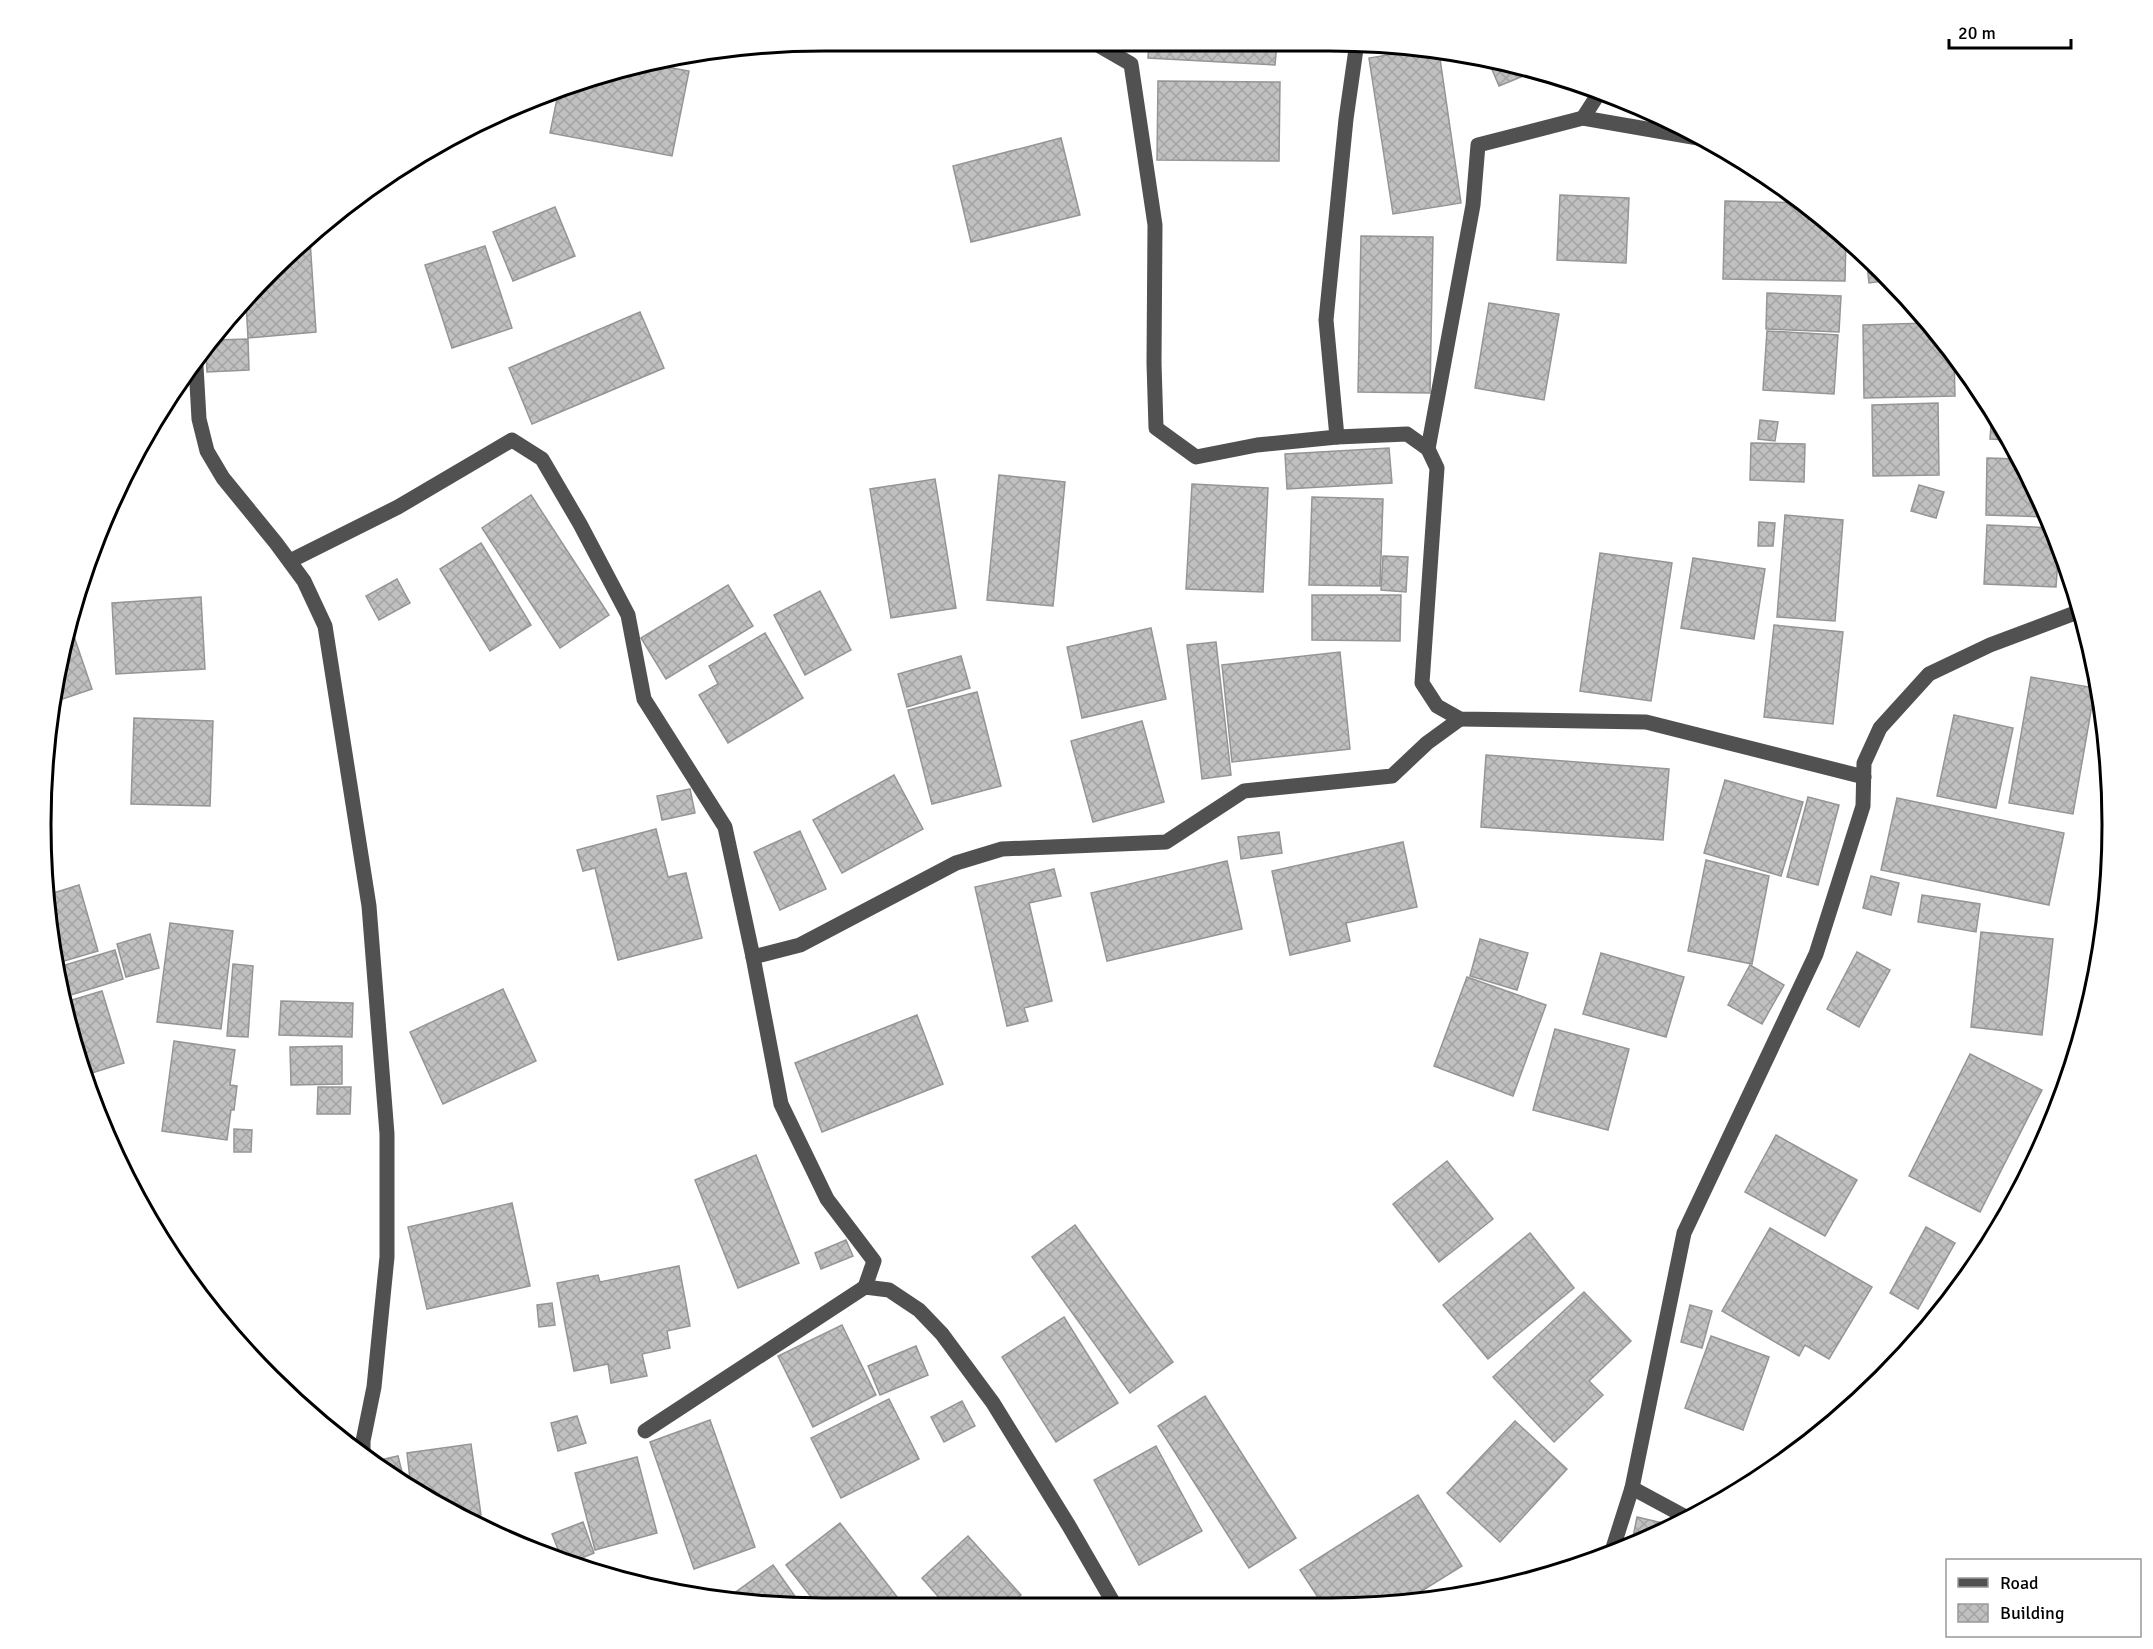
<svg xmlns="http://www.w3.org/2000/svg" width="2153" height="1649" font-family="Signika,sans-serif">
	<defs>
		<pattern id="building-cross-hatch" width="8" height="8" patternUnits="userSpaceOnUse" patternTransform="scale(1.5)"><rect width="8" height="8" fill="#c0c0c0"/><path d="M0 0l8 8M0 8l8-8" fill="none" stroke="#a3a3a3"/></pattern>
	</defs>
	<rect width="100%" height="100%" fill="#fff"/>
	<g fill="url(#building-cross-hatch)" stroke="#959595" stroke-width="1.5">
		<polygon points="1149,41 1277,42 1275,65 1148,58"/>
		<polygon points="1424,49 1439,52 1461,203 1393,214 1369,58"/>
		<polygon points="1488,60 1525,66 1528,74 1499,86"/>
		<polygon points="650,64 689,71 672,156 550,133 558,94 621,67"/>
		<polygon points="1158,81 1280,82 1279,161 1157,160"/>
		<polygon points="1061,138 1080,215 971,242 953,166"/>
		<polygon points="1560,195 1629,198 1626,263 1557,260"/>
		<polygon points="1725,201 1806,203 1846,238 1845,281 1723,279"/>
		<polygon points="555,207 575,256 513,281 493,232"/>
		<polygon points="1361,236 1433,237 1430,393 1358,392"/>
		<polygon points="310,240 316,332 248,338 246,302 270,270"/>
		<polygon points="485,246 512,328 452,348 425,265"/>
		<polygon points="1866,255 1883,270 1891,280 1869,283"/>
		<polygon points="1767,293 1841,296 1839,332 1766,329"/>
		<polygon points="1489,303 1559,314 1544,400 1475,388"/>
		<polygon points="640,312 664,368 532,424 509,368"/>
		<polygon points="1927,323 1954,357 1955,396 1864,398 1863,325"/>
		<polygon points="1767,331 1838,335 1834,394 1763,390"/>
		<polygon points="248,339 249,370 207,372 206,353 216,340"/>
		<polygon points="1938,403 1939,475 1873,476 1872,405"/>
		<polygon points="1992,411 2008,440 1990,439"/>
		<polygon points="1760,420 1778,422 1775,441 1758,439"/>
		<polygon points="1751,443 1805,444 1804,482 1750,480"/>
		<polygon points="1389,448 1392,483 1287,489 1285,454"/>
		<polygon points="1987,458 2018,459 2049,517 1986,515"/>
		<polygon points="999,475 1065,482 1053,606 987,600"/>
		<polygon points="935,479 956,608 891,618 870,489"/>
		<polygon points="1192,484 1268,488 1263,592 1186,589"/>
		<polygon points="1919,485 1944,492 1936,518 1911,511"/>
		<polygon points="531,495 609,615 560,648 482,528"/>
		<polygon points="1312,497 1383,499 1380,586 1309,585"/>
		<polygon points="1785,515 1843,520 1835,621 1777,617"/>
		<polygon points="1759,522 1775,523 1773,546 1758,546"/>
		<polygon points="1987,525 2054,528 2059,544 2056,587 1984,584"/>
		<polygon points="481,543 531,625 490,651 440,569"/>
		<polygon points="1600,553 1672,563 1651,701 1580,691"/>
		<polygon points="1383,556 1408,557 1406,592 1381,590"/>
		<polygon points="1693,558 1765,569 1754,639 1681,628"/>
		<polygon points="397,579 410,603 379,620 366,596"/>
		<polygon points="728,585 753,626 666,679 641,638"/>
		<polygon points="820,591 851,650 805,675 774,615"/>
		<polygon points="1312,595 1401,595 1400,641 1312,640"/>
		<polygon points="201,597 205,669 116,674 112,603"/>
		<polygon points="68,619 92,689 57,701 67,622"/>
		<polygon points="1774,625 1843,632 1833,724 1764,717"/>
		<polygon points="1151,628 1166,699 1082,718 1067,647"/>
		<polygon points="765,633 803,698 728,743 699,695 718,684 709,666"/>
		<polygon points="1216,642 1231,775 1202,779 1187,645"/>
		<polygon points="1340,652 1350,749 1232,762 1222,665"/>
		<polygon points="961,656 970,688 907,707 898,674"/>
		<polygon points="2031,677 2095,688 2073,814 2009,803"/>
		<polygon points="977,692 1001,786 932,804 908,710"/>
		<polygon points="1954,715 2013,728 1996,808 1937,796"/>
		<polygon points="134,718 213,721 210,806 131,804"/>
		<polygon points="1142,721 1164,802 1093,822 1071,741"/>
		<polygon points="1486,755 1669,769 1663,840 1481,827"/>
		<polygon points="894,775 923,829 842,873 813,820"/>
		<polygon points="1725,780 1803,802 1781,876 1704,853"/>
		<polygon points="690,789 695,813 662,820 657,796"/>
		<polygon points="1808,797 1839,805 1818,885 1787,877"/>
		<polygon points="1897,798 2064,833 2049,905 1881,870"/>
		<polygon points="656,829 668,877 686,873 702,938 618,960 595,868 583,871 577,850"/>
		<polygon points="800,831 826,889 780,910 754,852"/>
		<polygon points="1279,832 1282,853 1241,859 1238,837"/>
		<polygon points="1403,842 1417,907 1346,923 1350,941 1290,955 1272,871"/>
		<polygon points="1706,860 1769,876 1752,964 1688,951"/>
		<polygon points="1227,861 1242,929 1107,961 1091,893"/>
		<polygon points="1054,869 1061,896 1029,903 1052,1001 1024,1008 1028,1021 1007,1026 975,887"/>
		<polygon points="1871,876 1899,883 1891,915 1863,908"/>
		<polygon points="79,885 98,951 54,964 47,895"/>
		<polygon points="1922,895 1980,904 1976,932 1918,922"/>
		<polygon points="170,923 233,931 221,1029 157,1022"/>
		<polygon points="1981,932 2053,939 2042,1035 1971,1027"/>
		<polygon points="150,934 159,968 126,977 117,944"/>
		<polygon points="1480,939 1528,953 1517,990 1470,976"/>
		<polygon points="115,950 123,979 61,998 55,968"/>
		<polygon points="1857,952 1890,970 1859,1027 1827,1009"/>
		<polygon points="1601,953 1684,977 1666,1037 1583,1014"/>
		<polygon points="233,964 253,966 248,1037 227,1036"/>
		<polygon points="1750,965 1784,985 1762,1024 1728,1005"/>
		<polygon points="1467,977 1546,1005 1513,1096 1434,1066"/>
		<polygon points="503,989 536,1061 443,1104 410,1032"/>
		<polygon points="102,991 124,1063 82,1076 62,1003"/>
		<polygon points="281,1001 353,1003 352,1037 279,1035"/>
		<polygon points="917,1015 943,1084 822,1132 795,1063"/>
		<polygon points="1555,1029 1629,1049 1608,1130 1533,1110"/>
		<polygon points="174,1041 235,1050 230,1085 237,1086 234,1110 231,1110 227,1140 162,1131"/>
		<polygon points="342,1046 342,1084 291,1085 290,1047"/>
		<polygon points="1970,1054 2042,1090 1980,1212 1909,1176"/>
		<polygon points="318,1087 351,1087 350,1114 317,1114"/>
		<polygon points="234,1129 252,1130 251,1152 234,1152"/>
		<polygon points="1776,1135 1857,1180 1825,1236 1745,1192"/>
		<polygon points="756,1155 799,1263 738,1288 695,1180"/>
		<polygon points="1447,1161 1493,1219 1439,1262 1393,1204"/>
		<polygon points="512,1203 530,1286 427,1309 408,1227"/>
		<polygon points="1075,1225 1173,1362 1130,1393 1032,1257"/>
		<polygon points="1926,1227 1955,1243 1918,1309 1890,1293"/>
		<polygon points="1770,1228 1872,1287 1829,1359 1805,1345 1799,1356 1722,1311"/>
		<polygon points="1530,1233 1574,1288 1488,1359 1443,1305"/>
		<polygon points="846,1240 853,1256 821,1269 815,1253"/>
		<polygon points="679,1266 690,1326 667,1331 670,1348 642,1354 647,1376 611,1383 608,1364 574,1371 557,1283 598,1275 600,1282"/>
		<polygon points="1584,1292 1631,1341 1589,1381 1603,1395 1554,1442 1493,1377"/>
		<polygon points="552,1303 555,1325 539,1327 537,1305"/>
		<polygon points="1690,1305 1712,1311 1702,1348 1681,1342"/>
		<polygon points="1064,1317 1118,1403 1056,1442 1002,1357"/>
		<polygon points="842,1325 876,1395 813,1427 778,1356"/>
		<polygon points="1711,1336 1769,1357 1743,1430 1685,1408"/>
		<polygon points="916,1346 928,1375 880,1395 868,1366"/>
		<polygon points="1205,1396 1296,1538 1249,1568 1158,1426"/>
		<polygon points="889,1399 919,1459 841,1498 811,1438"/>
		<polygon points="962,1401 975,1426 944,1442 931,1417"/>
		<polygon points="577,1416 586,1443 558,1451 551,1423"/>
		<polygon points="710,1420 755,1547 694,1569 650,1442"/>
		<polygon points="1515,1421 1567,1469 1500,1542 1447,1493"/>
		<polygon points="471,1444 481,1515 470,1517 411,1488 407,1453"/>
		<polygon points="1156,1446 1202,1531 1139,1565 1094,1480"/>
		<polygon points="398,1456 405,1484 389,1477 372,1462"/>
		<polygon points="637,1457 657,1533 595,1550 575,1473"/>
		<polygon points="1418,1495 1462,1566 1415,1595 1419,1602 1321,1602 1300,1570"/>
		<polygon points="1637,1517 1667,1524 1632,1542"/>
		<polygon points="583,1522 594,1553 567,1564 563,1562 552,1534"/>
		<polygon points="840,1523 901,1602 815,1602 786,1565"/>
		<polygon points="968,1536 1021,1595 1013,1602 943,1602 922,1578"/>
		<polygon points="773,1565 799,1602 722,1602"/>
	</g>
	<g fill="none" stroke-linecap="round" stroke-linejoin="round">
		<g stroke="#515151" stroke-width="15">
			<polyline points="1091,41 1131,64 1155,225 1154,363 1156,428 1196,457 1257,445 1337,437 1407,434 1428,449 1437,468 1422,683 1437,706 1460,719 1646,722 1864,777"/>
			<polyline points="1583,118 1599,93"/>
			<polyline points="196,366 199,419 207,451 223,478 276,543 304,581 325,626 369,906 387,1134 387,1257 374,1387 363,1441 363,1455"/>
			<polyline points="1337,437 1326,320 1346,119 1357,42"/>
			<polyline points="1428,449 1473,205 1478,145 1583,118 1704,139"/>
			<polyline points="290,561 398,507 512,440 542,459 580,524 628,615 644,699 725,827 753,957"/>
			<polyline points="865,1287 874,1261 827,1199 781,1104 753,957 800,945 956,863 1002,849 1166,842 1244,791 1392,776 1427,743 1460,719"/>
			<polyline points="645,1431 865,1287 889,1290 919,1310 942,1334 993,1403 1069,1526 1113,1602"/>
			<polyline points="1632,1488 1684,1516"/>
			<polyline points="1612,1551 1632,1488 1684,1233 1816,954 1863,806 1864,763 1880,728 1929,674 1990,645 2075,613 2079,610"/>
		</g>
	</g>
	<path d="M0 0H2153V1649H0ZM824 51H1329A773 773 0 0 1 2102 824V825A773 773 0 0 1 1329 1598H824A773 773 0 0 1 51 825V824A773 773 0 0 1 824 51Z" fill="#fff" fill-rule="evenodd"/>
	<path fill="none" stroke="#000" stroke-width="3" d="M824 51H1329A773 773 0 0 1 2102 824V825A773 773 0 0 1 1329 1598H824A773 773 0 0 1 51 825V824A773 773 0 0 1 824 51Z"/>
	<rect x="1946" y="1559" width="195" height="78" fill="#ffffff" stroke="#999999" stroke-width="1.5"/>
	<rect x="1958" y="1578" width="30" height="9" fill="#515151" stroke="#999999" stroke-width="1.5"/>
	<text x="2000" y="1589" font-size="18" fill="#000000">Road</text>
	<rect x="1958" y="1604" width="30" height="18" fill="url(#building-cross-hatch)" stroke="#999999" stroke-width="1.5"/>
	<text x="2000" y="1619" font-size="18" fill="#000000">Building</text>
	<path d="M1949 39v9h122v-9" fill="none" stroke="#000000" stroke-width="3"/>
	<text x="1958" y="39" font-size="18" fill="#000000" stroke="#ffffff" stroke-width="4.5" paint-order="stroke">20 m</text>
</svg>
